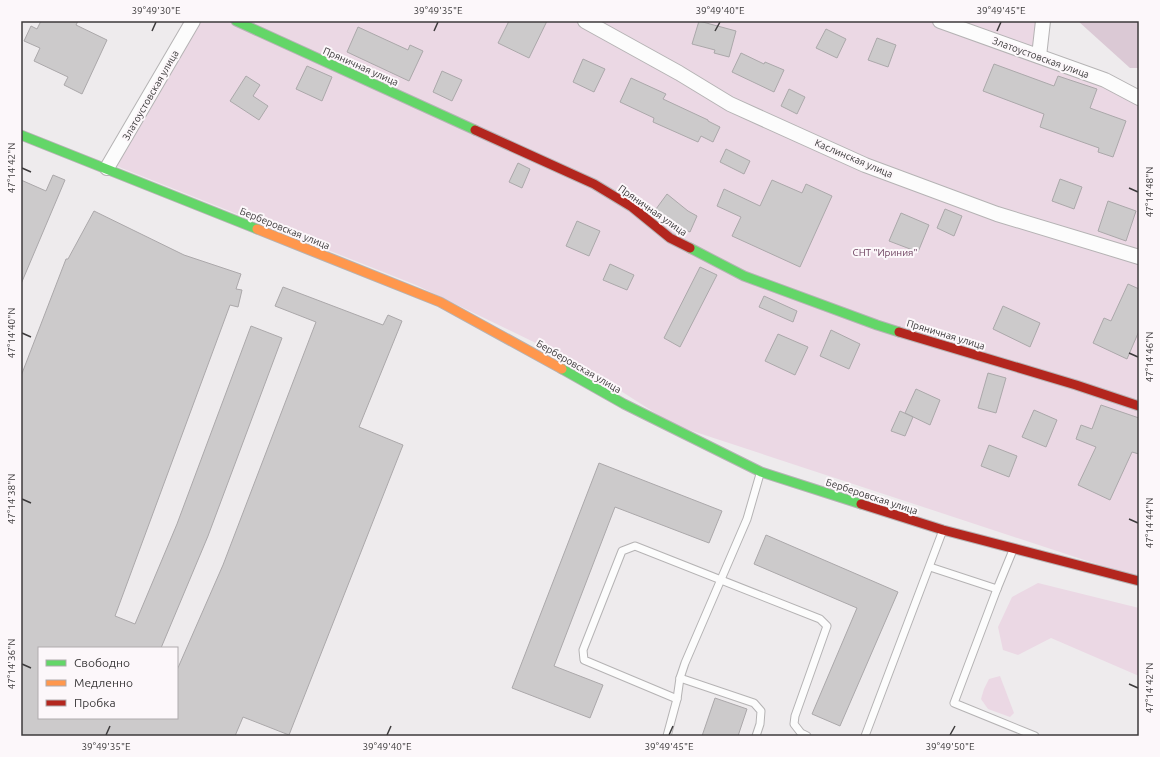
<svg xmlns="http://www.w3.org/2000/svg" width="1160" height="757" font-family="Ubuntu,sans-serif">
	<rect width="100%" height="100%" fill="#eeebed"/>
	<g fill="#ebd8e4">
		<polygon points="190,21 1047,21 1043,62 1112,90 1139,104 1139,578 674,425 577,363 416,285 114,165"/>
		<polygon points="1038,583 1139,608 1139,676 1051,638 1018,655 1003,650 998,627 1012,597"/>
		<polygon points="1000,676 1014,713 1010,717 988,709 981,699 984,689 989,679"/>
	</g>
	<polygon fill="#dbc9d5" points="1078,21 1139,21 1139,68 1130,68"/>
	<g fill="#cccacb" stroke="#aba8aa">
		<polygon points="41,21 78,21 76,25 107,40 82,94 64,85 68,77 34,61 40,48 24,41 31,26 37,29"/>
		<polygon points="509,21 547,21 529,58 498,43"/>
		<polygon points="699,21 736,31 729,57 714,53 715,50 692,44"/>
		<polygon points="358,27 408,50 410,45 423,51 409,81 347,52"/>
		<polygon points="826,29 846,39 837,58 816,48"/>
		<polygon points="877,38 896,45 888,67 868,60"/>
		<polygon points="741,53 764,64 765,62 784,70 774,92 732,72"/>
		<polygon points="583,59 605,69 594,92 573,82"/>
		<polygon points="994,64 1054,86 1058,76 1097,89 1090,108 1126,121 1113,157 1098,152 1099,148 1040,127 1044,114 983,91"/>
		<polygon points="307,66 332,77 322,101 296,89"/>
		<polygon points="442,71 462,80 452,101 433,92"/>
		<polygon points="246,76 260,85 253,96 268,106 259,120 230,101"/>
		<polygon points="631,78 666,94 663,99 708,120 708,121 720,127 713,142 701,136 698,142 653,122 654,118 620,102"/>
		<polygon points="789,89 805,97 797,114 781,106"/>
		<polygon points="726,149 750,161 744,174 720,162"/>
		<polygon points="518,163 530,169 522,188 509,182"/>
		<polygon points="53,175 65,180 21,284 21,180 46,191"/>
		<polygon points="1060,179 1082,187 1074,209 1052,201"/>
		<polygon points="772,180 802,193 806,184 832,196 800,267 732,236 741,217 717,206 724,189 760,206"/>
		<polygon points="667,194 688,211 697,216 690,232 677,226 656,209"/>
		<polygon points="1108,201 1136,211 1126,241 1098,231"/>
		<polygon points="945,209 962,216 954,236 937,228"/>
		<polygon points="94,211 184,255 241,274 236,289 242,290 238,307 230,305 115,616 135,624 177,524 251,326 282,338 208,536 161,648 39,648 39,718 177,718 177,670 223,565 316,322 275,306 283,287 383,325 388,315 402,321 359,427 403,445 289,735 243,717 235,736 21,736 21,376 66,259 68,259"/>
		<polygon points="901,213 929,225 918,252 889,241"/>
		<polygon points="577,221 600,231 589,256 566,246"/>
		<polygon points="610,264 634,275 627,290 603,280"/>
		<polygon points="700,267 717,275 680,347 664,338"/>
		<polygon points="1128,284 1139,289 1139,331 1127,359 1093,343 1104,318 1111,321"/>
		<polygon points="764,296 797,311 793,322 759,307"/>
		<polygon points="1003,306 1040,323 1030,347 993,329"/>
		<polygon points="831,330 860,344 849,369 820,356"/>
		<polygon points="778,334 808,347 795,375 765,361"/>
		<polygon points="988,373 1006,378 996,413 978,408"/>
		<polygon points="916,389 940,400 930,425 905,413"/>
		<polygon points="1101,405 1139,418 1139,454 1132,452 1110,500 1078,485 1096,447 1076,439 1081,425 1092,429"/>
		<polygon points="1034,410 1057,420 1046,447 1022,437"/>
		<polygon points="900,411 913,417 905,436 891,431"/>
		<polygon points="989,445 1017,456 1009,477 981,466"/>
		<polygon points="599,463 722,511 709,543 615,507 554,666 603,685 590,718 512,688"/>
		<polygon points="766,535 898,592 840,726 812,714 857,608 754,564"/>
		<polygon points="715,698 747,709 738,736 702,736"/>
	</g>
	<g fill="none" stroke-linecap="round" stroke-linejoin="round">
		<g stroke="#b5b3b4" stroke-width="9">
			<g id="lane">
				<polyline points="1013,550 997,589 954,703 1035,736"/>
				<polyline points="930,567 997,589"/>
				<polyline points="680,678 754,703 761,711 760,724 756,736"/>
				<polyline points="677,699 584,660 583,650 622,551 635,546 820,619 827,626 795,716 794,724 801,733 807,736"/>
				<polyline points="667,736 677,699 680,678 685,663 747,519 760,474"/>
				<polyline points="865,736 943,530"/>
			</g>
		</g>
		<g stroke="#b5b3b4" stroke-width="16">
			<g id="street">
				<polyline points="585,21 679,73 730,104 865,165 997,214 1139,257"/>
				<polyline points="940,21 1105,80 1139,98"/>
				<polyline points="1039,56 1043,21"/>
				<polyline points="107,168 193,21"/>
			</g>
		</g>
		<g stroke="#b5b3b4" stroke-width="11">
			<g id="fast">
				<polyline points="236,21 475,130"/>
				<polyline points="21,135 257,229"/>
				<polyline points="690,248 744,276 877,325 899,332"/>
				<polyline points="562,369 624,404 761,472 861,504"/>
			</g>
		</g>
		<g stroke="#b5b3b4" stroke-width="11">
			<polyline id="slow" points="257,229 440,302 562,369"/>
		</g>
		<g stroke="#b5b3b4" stroke-width="11">
			<g id="jam">
				<polyline points="475,130 594,184 632,207 670,238 690,248"/>
				<polyline points="899,332 1076,385 1139,406"/>
				<polyline points="861,504 943,530 1139,581"/>
			</g>
		</g>
		<use href="#lane" stroke="#fcfcfc" stroke-width="7"/>
		<use href="#street" stroke="#fcfcfc" stroke-width="14"/>
		<use href="#fast" stroke="#63d668" stroke-width="9"/>
		<use href="#slow" stroke="#ff974d" stroke-width="9"/>
		<use href="#jam" stroke="#b3261e" stroke-width="9"/>
	</g>
	<path fill="none" stroke="#3c3a3b" stroke-width="1.5" d="M152,31L156,22M434,31L438,22M715,31L720,22M997,31L1001,22M22,168L31,172M1129,188L1138,192M22,333L31,337M1129,353L1138,357M22,499L31,503M1129,519L1138,523M22,664L31,668M1129,684L1138,688M106,735L110,726M387,735L391,726M669,735L673,726M950,735L955,726"/>
	<g text-anchor="middle" stroke-width="4" stroke-linejoin="round" paint-order="stroke">
		<g font-size="10" fill="#3c3a3b" stroke="#fcf7fa">
			<text transform="translate(1041 57) rotate(20)" y="4">Златоустовская улица</text>
			<text transform="translate(361 66) rotate(24)" y="4">Пряничная улица</text>
			<text transform="translate(150 95) rotate(-60)" y="4">Златоустовская улица</text>
			<text transform="translate(854 158) rotate(23)" y="4">Каслинская улица</text>
			<text transform="translate(653 210) rotate(35)" y="4">Пряничная улица</text>
			<text transform="translate(285 228) rotate(22)" y="4">Берберовская улица</text>
			<text transform="translate(946 334) rotate(17)" y="4">Пряничная улица</text>
			<text transform="translate(579 366) rotate(30)" y="4">Берберовская улица</text>
			<text transform="translate(872 496) rotate(18)" y="4">Берберовская улица</text>
		</g>
		<g font-size="10" fill="#6c405e" stroke="#fcf7fa">
			<text x="885" y="256">СНТ "Ириния"</text>
		</g>
	</g>
	<rect width="1160" height="757" fill="none" stroke="#fcf7fa" stroke-width="44"/>
	<rect x="38" y="647" width="140" height="72" fill="#fcf7fa" stroke="#afabae"/>
	<rect x="46" y="660" width="20" height="6" fill="#63d668" stroke="#afabae"/>
	<text x="74" y="667" font-size="12" fill="#3c3a3b">Свободно</text>
	<rect x="46" y="680" width="20" height="6" fill="#ff974d" stroke="#afabae"/>
	<text x="74" y="687" font-size="12" fill="#3c3a3b">Медленно</text>
	<rect x="46" y="700" width="20" height="6" fill="#b3261e" stroke="#afabae"/>
	<text x="74" y="707" font-size="12" fill="#3c3a3b">Пробка</text>
	<rect x="22" y="22" width="1116" height="713" fill="none" stroke="#3c3a3b" stroke-width="1.5"/>
	<g font-size="10" text-anchor="middle" fill="#3c3a3b">
		<text x="156" y="14">39°49'30"E</text>
		<text x="438" y="14">39°49'35"E</text>
		<text x="720" y="14">39°49'40"E</text>
		<text x="1001" y="14">39°49'45"E</text>
		<text transform="translate(11 168) rotate(-90)" y="4">47°14'42"N</text>
		<text transform="translate(1149 192) rotate(-90)" y="4">47°14'48"N</text>
		<text transform="translate(11 333) rotate(-90)" y="4">47°14'40"N</text>
		<text transform="translate(1149 357) rotate(-90)" y="4">47°14'46"N</text>
		<text transform="translate(11 499) rotate(-90)" y="4">47°14'38"N</text>
		<text transform="translate(1149 523) rotate(-90)" y="4">47°14'44"N</text>
		<text transform="translate(11 664) rotate(-90)" y="4">47°14'36"N</text>
		<text transform="translate(1149 688) rotate(-90)" y="4">47°14'42"N</text>
		<text x="106" y="750">39°49'35"E</text>
		<text x="387" y="750">39°49'40"E</text>
		<text x="669" y="750">39°49'45"E</text>
		<text x="950" y="750">39°49'50"E</text>
	</g>
</svg>
